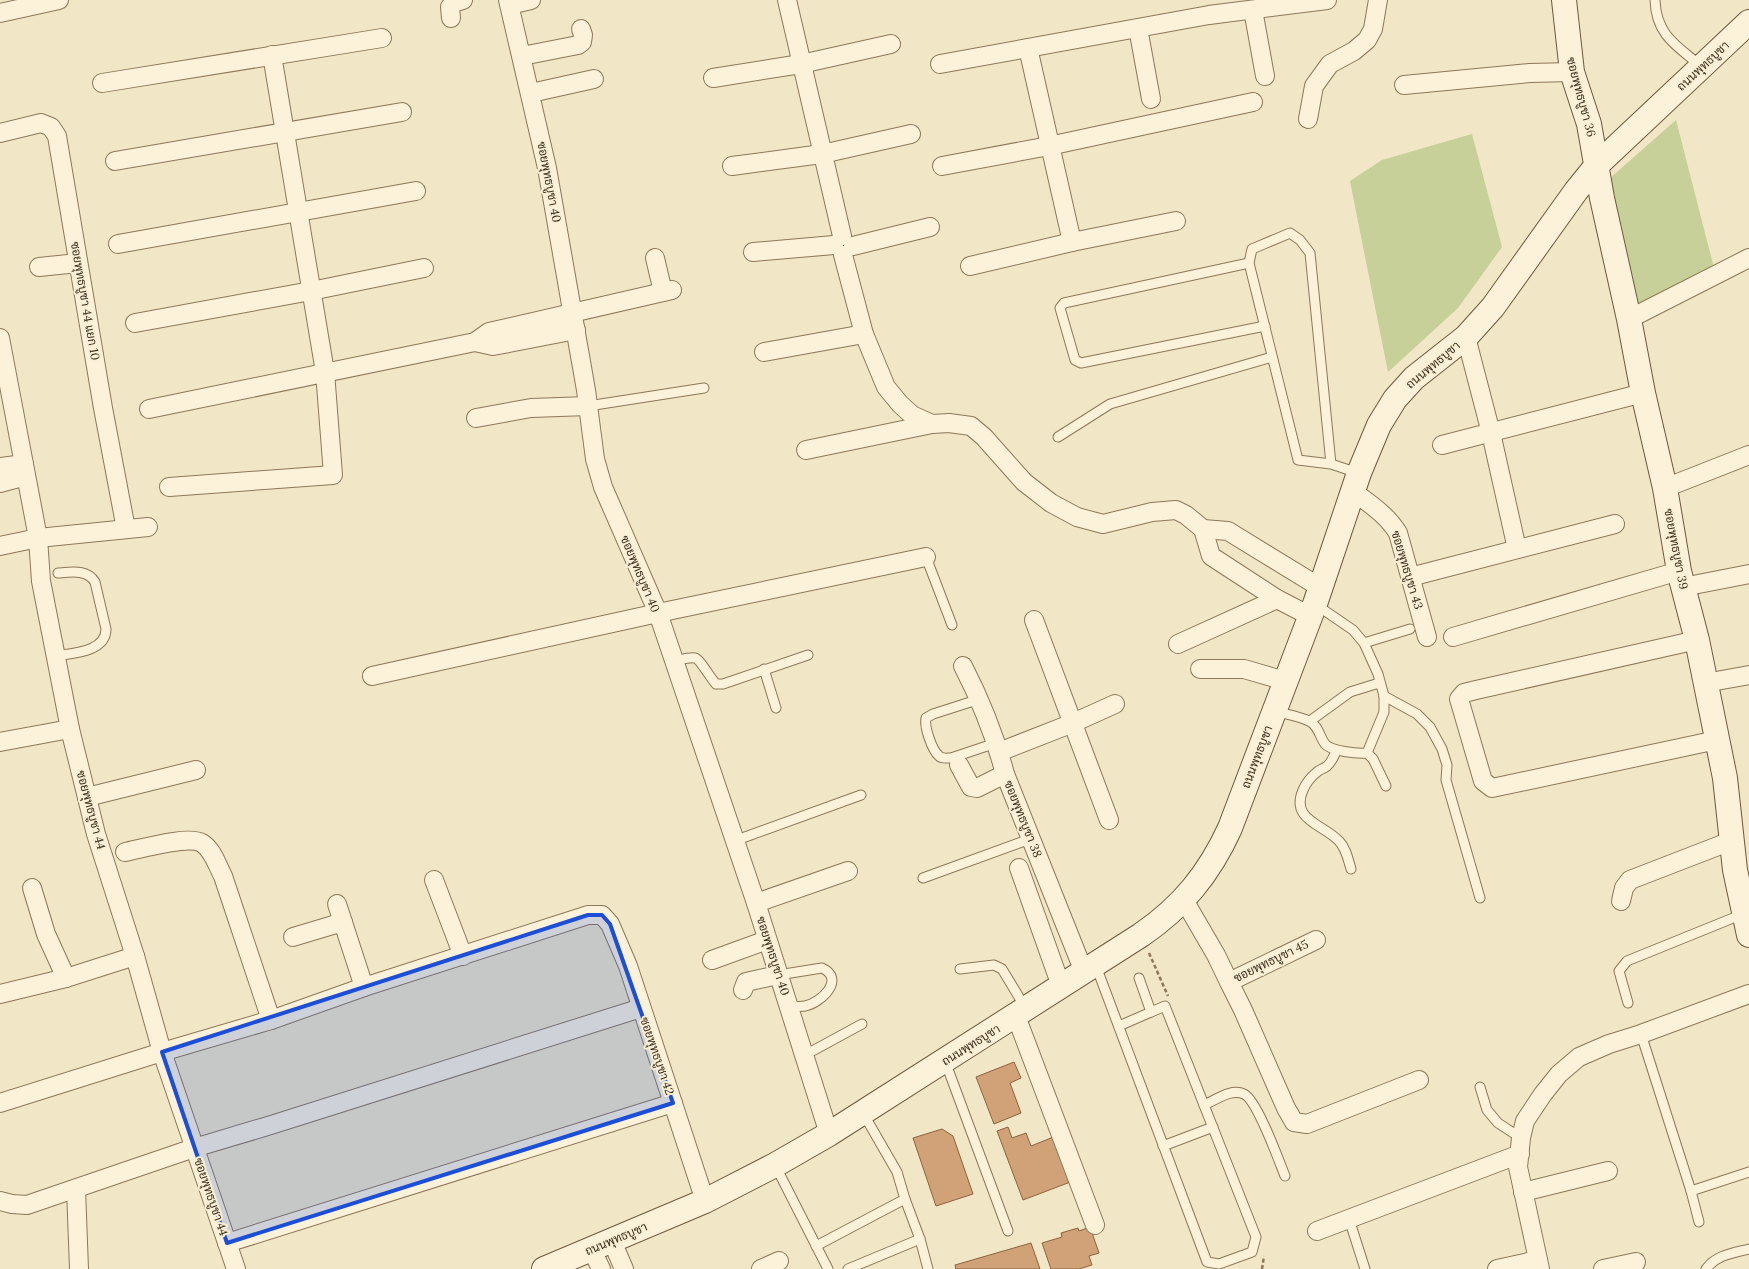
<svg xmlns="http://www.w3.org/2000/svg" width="1749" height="1269" font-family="Lora,Sarabun,serif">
	<rect width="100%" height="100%" fill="#f1e6c5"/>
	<g fill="#c6d098">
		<polygon points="1676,120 1714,268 1632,311 1609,179"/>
		<polygon points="1472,134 1502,247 1458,308 1388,372 1350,181 1382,160"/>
	</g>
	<g fill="#d1a278" stroke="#8e623e">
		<polygon points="1014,1062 1021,1078 1010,1083 1021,1113 994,1124 976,1077"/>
		<polygon points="1008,1127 1012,1138 1026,1133 1031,1146 1056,1136 1073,1181 1023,1200 997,1131"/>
		<polygon points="942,1129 953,1136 973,1194 936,1206 913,1138"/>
		<polygon points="1090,1227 1099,1253 1089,1256 1092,1265 1079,1269 1051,1269 1042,1243 1062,1237 1061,1233 1078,1228 1079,1231"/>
		<polygon points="1031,1243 1040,1269 956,1269 955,1265"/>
	</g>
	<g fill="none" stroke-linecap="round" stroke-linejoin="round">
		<g stroke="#8d7859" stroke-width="11">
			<g id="lane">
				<path d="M1655,0C1656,35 1677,46 1701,66"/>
				<polyline points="1249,263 1064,303 1060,308 1075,360 1081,363 1265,326"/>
				<polyline points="588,406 704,388"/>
				<polyline points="1058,437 1110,404 1272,357"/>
				<polyline points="1331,464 1310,253 1300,240 1290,233 1252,249 1249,263 1298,460 1331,464 1358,473"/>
				<polyline points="926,557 952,625"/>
				<polyline points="1315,604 1353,630 1364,643 1378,674 1384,696 1384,712 1367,753"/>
				<polyline points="1364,643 1410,629"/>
				<path d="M56,656C73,653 106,652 106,629L95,582C87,569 71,572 58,573"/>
				<path d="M674,661C680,660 689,657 695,658C700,659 711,679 716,684H723L808,655"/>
				<polyline points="764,669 776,708"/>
				<polyline points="1384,696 1417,714 1430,727 1442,749 1447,765 1446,780 1480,898"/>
				<path d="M980,699L933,714L926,718C924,727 932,750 939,756C942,759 947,758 951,758L996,743"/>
				<path d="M1275,711C1285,714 1299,716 1309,721C1319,726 1319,736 1325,744C1331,751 1357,754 1367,753L1373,759L1386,786"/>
				<polyline points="1310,721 1350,692 1379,683"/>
				<path d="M1337,750C1334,755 1332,762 1327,766C1324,769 1320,769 1317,772C1312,776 1306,783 1303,790C1290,820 1323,824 1339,841C1346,848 1348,859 1351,869"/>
				<polyline points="734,841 861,795"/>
				<polyline points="923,878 1030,839"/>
				<polyline points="1096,966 1207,1262 1219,1264 1252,1252 1256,1237 1165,1006 1151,1012 1139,978"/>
				<polyline points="960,969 994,965 1002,969 1025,1007"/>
				<path d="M778,975L822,968C846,979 821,1003 805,1006C800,1007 794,1006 789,1006"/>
				<polyline points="1628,1003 1619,971 1627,961 1743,914"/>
				<polyline points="1119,1026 1151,1012"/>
				<polyline points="1641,1034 1691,1191 1749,1172"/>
				<polyline points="805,1055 862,1024"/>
				<polyline points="945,1061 1008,1231"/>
				<polyline points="1480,1087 1487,1110 1498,1123 1521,1138"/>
				<path d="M1204,1105C1216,1100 1231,1088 1244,1094C1257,1100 1279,1161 1285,1176"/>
				<polyline points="863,1113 897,1172 905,1199"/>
				<polyline points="1163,1146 1213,1127"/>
				<polyline points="775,1165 828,1269"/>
				<polyline points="1691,1191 1699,1222"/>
				<polyline points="1349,1219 1365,1269"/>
				<polyline points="816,1246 905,1199 920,1239 928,1269"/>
				<polyline points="848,1269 920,1239"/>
				<path d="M1706,1269C1716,1255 1733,1253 1749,1249"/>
			</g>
		</g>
		<g stroke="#8d7859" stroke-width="20">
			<g id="street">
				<polyline points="508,0 547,168 586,390 595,459 603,487 658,613 756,903 829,1134"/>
				<polyline points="787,0 842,236"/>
				<polyline points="510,5 531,0"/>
				<polyline points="1253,10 1265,76"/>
				<polyline points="0,13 59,0"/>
				<polyline points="451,18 450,7 453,3 463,0"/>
				<polyline points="1138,28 1151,99"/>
				<polyline points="1028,48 1072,242"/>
				<polyline points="522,56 578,45 582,42 583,35 581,29"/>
				<polyline points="940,64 1209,15 1327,0"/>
				<polyline points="713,78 801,64 891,44"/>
				<polyline points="102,83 382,38"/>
				<polyline points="1404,85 1530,73 1572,72"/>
				<polyline points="531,93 594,79"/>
				<polyline points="1308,119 1314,86 1330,64 1354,51 1367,40 1373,29 1378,0"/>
				<polyline points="0,133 41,123 51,127 57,136 103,408 126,529"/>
				<polyline points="115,161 402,112"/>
				<polyline points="732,166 822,154 911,134"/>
				<polyline points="942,166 1049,146 1253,102"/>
				<polyline points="118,244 416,191"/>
				<polyline points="853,246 930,227"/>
				<polyline points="753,252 834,245"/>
				<polyline points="843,255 864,334 886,387 900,404 912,415 932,424 949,423 971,426 984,437 1024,482 1051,503 1077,517 1103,524 1152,512 1176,510 1186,515 1203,529 1211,556 1277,599 1310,616"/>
				<polyline points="655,258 663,292"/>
				<polyline points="970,266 1072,242 1176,221"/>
				<polyline points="39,267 78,263"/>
				<polyline points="1629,319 1749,258"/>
				<polyline points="135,323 311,291 424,268"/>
				<polyline points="576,330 493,346 475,342 489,332 672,290"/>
				<polyline points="1466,337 1491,433 1517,549"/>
				<polyline points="0,338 38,538 41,581 70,729 96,834 135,956 162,1052 236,1269"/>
				<polyline points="764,352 864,334"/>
				<polyline points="149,409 475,342"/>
				<polyline points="476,418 531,408 588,406"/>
				<polyline points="1442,445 1643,393"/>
				<polyline points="806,450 932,424"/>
				<polyline points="0,467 24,464"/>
				<polyline points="0,483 26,476"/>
				<polyline points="169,487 333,475 325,372 272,55"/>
				<polyline points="1665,488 1749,455"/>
				<path d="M1354,492C1370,504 1387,515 1398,533L1427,637"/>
				<polyline points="1203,529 1228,531 1321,588"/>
				<polyline points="0,546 38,538 148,527"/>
				<polyline points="1410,577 1615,524"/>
				<polyline points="1683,587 1749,574"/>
				<polyline points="1034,620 1109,820"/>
				<polyline points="1453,637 1679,571"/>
				<polyline points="1697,640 1476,690 1464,693 1459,699 1483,781 1492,788 1717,740"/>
				<polyline points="1178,644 1277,599"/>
				<path d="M963,666C981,701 995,736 1005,774L1084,972"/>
				<polyline points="1200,669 1244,669 1285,681"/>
				<polyline points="372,676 658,613 926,557"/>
				<polyline points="1705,683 1749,675"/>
				<polyline points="0,742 70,729"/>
				<polyline points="999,752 1073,723 1115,704"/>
				<polyline points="959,765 971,787 977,788 1005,774"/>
				<polyline points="87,797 196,770"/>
				<path d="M125,852C141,849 188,835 202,843C213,850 217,865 223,876L271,1020"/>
				<polyline points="1019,868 1061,986"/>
				<polyline points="434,880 463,956"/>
				<polyline points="32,888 46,934 66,978"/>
				<polyline points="1184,900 1216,955 1229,982 1316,940"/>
				<polyline points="1621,901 1624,888 1630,880 1731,841"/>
				<polyline points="756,903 848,871"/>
				<polyline points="337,904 364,987"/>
				<polyline points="293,937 343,922"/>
				<polyline points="712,960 767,940"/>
				<polyline points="1229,982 1243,1010 1286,1108 1294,1122 1307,1124 1419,1080"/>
				<polyline points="743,990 746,982 778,975"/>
				<polyline points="0,994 66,978 135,956"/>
				<polyline points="1016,1016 1095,1225"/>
				<polyline points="0,1103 162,1052 271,1020 364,987 588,915 602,915 610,924 628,966 705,1201"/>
				<polyline points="76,1189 79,1269"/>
				<polyline points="1523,1192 1608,1171"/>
				<polyline points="0,1201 12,1204 27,1205 194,1148 271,1125 641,1008"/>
				<polyline points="1317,1231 1520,1154"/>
				<polyline points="612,1241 624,1269"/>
				<polyline points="227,1243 673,1103"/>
				<polyline points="592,1250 601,1269"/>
				<polyline points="761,1269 779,1261"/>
				<polyline points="1497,1269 1538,1260"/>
				<polyline points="1540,1269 1518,1167 1521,1138 1525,1121 1543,1094 1559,1074 1579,1057 1609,1044 1641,1034 1749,994"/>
				<polyline points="1603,1269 1636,1262"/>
			</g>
		</g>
		<g stroke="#6f583d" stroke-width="26">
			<g id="secondary">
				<polyline points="1564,0 1572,72 1589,124 1602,198 1629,319 1643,393 1665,488 1679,571 1697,640 1725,778 1735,870 1749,935"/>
				<path d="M544,1269L705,1201L775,1165L829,1134L1141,935C1182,907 1209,874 1230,828L1315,604L1359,473L1379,425L1395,399L1414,378L1466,337L1493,307L1576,191L1597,165L1749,22"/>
			</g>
		</g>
		<g stroke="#8d7859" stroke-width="2.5" stroke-dasharray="4 2.5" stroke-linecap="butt">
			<polyline points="1149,953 1168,996"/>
			<polyline points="1262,1269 1264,1256"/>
		</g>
		<use href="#lane" stroke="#fbf2d9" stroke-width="9"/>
		<use href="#street" stroke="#fbf2d9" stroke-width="18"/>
		<use href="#secondary" stroke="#fbf2d9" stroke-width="24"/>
	</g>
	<path fill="#1d4ed8" fill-opacity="0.2" stroke="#1d4ed8" stroke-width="4" stroke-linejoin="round" d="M588,915H602L610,924L673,1103L227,1243L162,1052Z"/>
	<g text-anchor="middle" stroke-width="4" stroke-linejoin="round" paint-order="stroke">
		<g font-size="12" fill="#3c2e1e" stroke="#f8efd5">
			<text transform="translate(1703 66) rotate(-43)" y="4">ถนนพุทธบูชา</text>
			<text transform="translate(1581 97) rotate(75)" y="4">ซอยพุทธบูชา 36</text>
			<text transform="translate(549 182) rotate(79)" y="4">ซอยพุทธบูชา 40</text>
			<text transform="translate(85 301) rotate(80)" y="4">ซอยพุทธบูชา 44 แยก 10</text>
			<text transform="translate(1433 365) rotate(-40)" y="4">ถนนพุทธบูชา</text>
			<text transform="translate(1676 549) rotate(79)" y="4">ซอยพุทธบูชา 39</text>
			<text transform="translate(1407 570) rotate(73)" y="4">ซอยพุทธบูชา 43</text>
			<text transform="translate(640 574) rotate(67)" y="4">ซอยพุทธบูชา 40</text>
			<text transform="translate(1257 757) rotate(-69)" y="4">ถนนพุทธบูชา</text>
			<text transform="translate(91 810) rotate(75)" y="4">ซอยพุทธบูชา 44</text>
			<text transform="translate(1023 819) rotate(68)" y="4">ซอยพุทธบูชา 38</text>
			<text transform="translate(773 956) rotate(72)" y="4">ซอยพุทธบูชา 40</text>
			<text transform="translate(1271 961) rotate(-26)" y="4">ซอยพุทธบูชา 45</text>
			<text transform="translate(971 1045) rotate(-32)" y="4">ถนนพุทธบูชา</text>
			<text transform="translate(657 1056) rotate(71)" y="4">ซอยพุทธบูชา 42</text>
			<text transform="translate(211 1197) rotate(71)" y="4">ซอยพุทธบูชา 44</text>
			<text transform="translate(616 1239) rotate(-23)" y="4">ถนนพุทธบูชา</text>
		</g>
	</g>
</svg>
